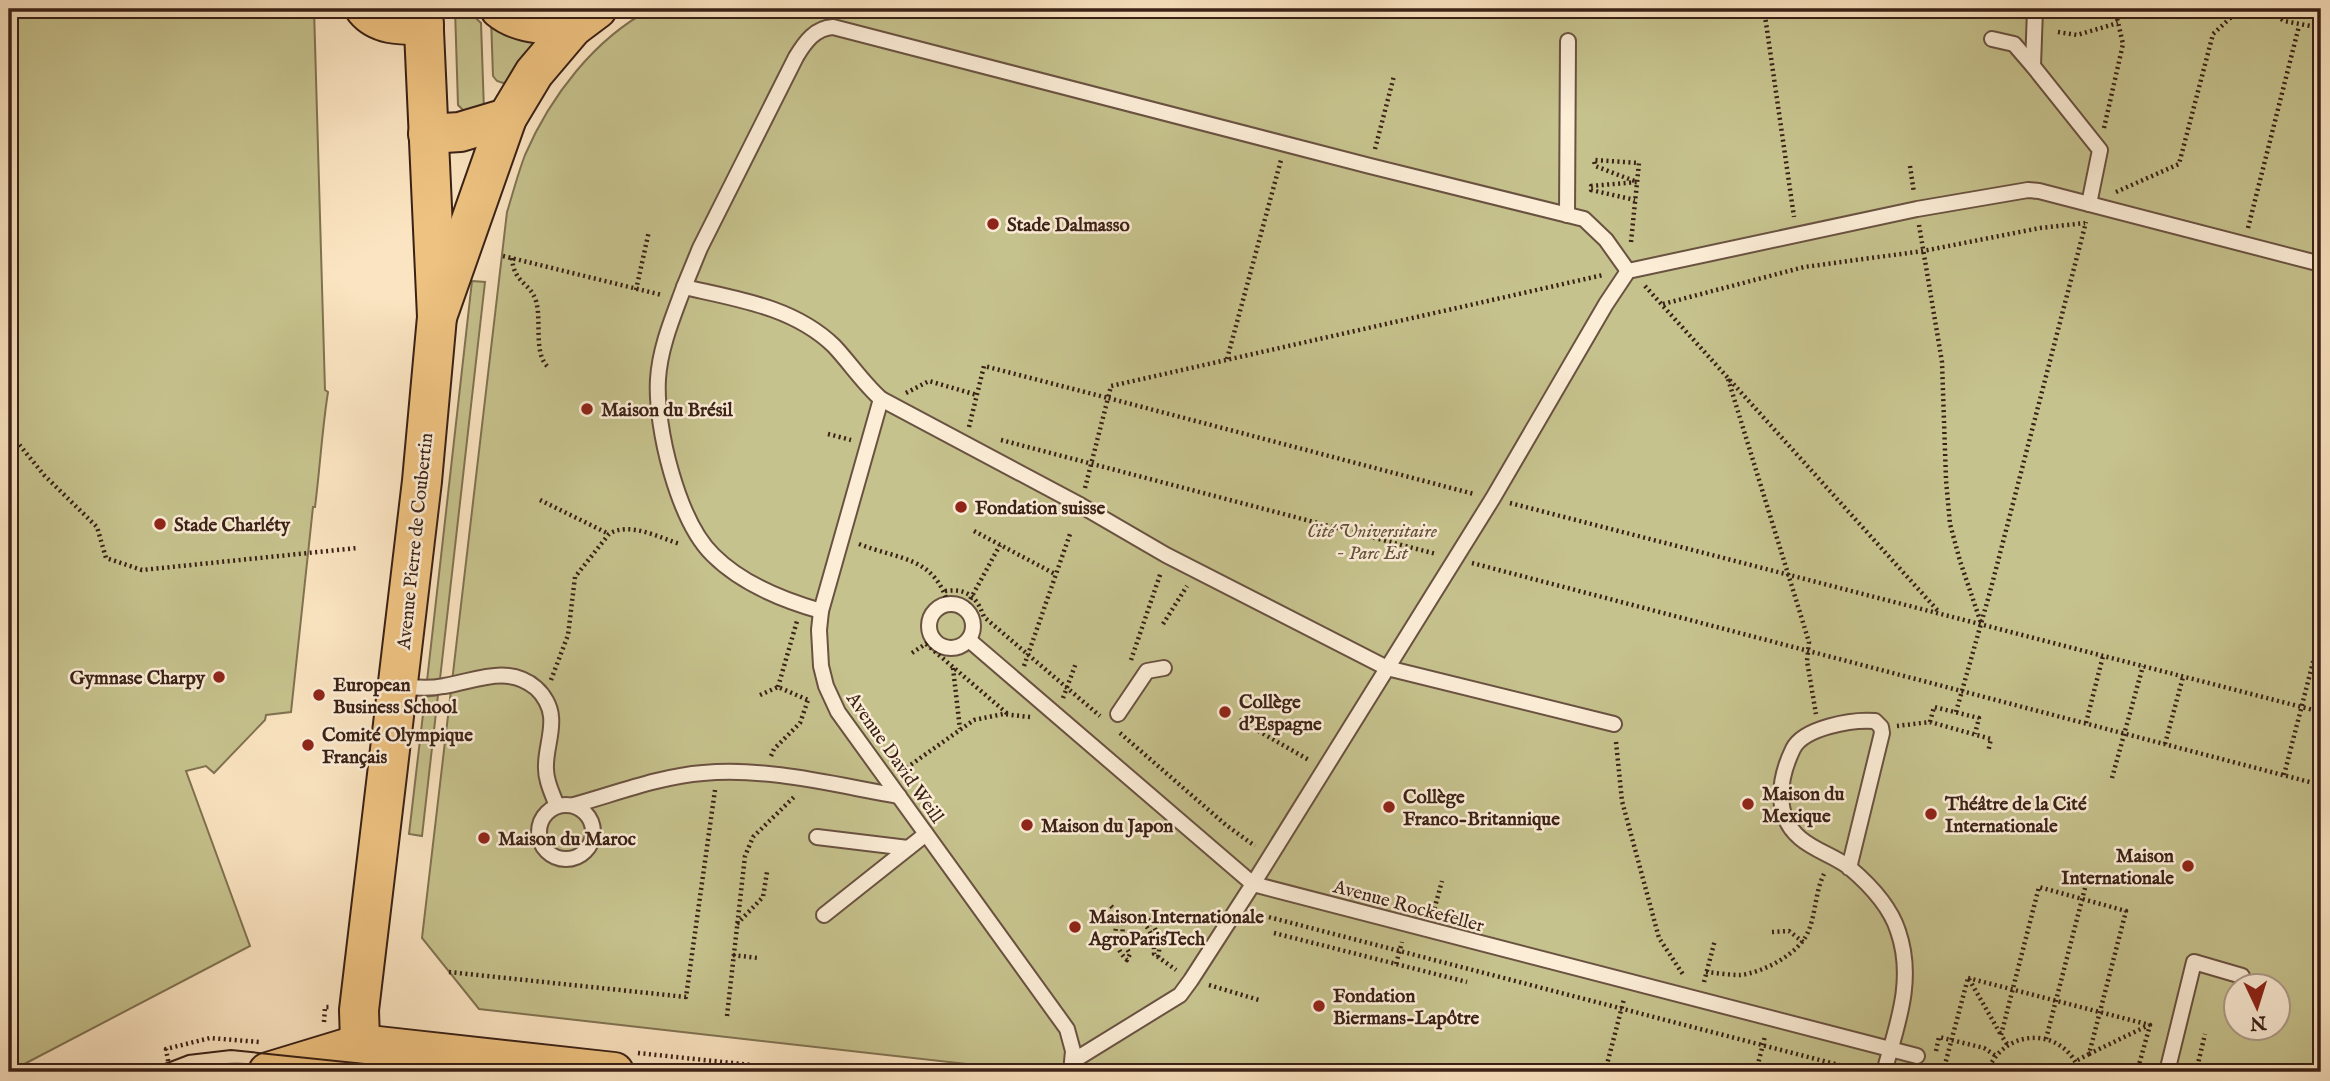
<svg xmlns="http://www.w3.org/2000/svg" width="2330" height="1081" font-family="'IM FELL English',serif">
	<rect width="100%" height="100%" fill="#fbe4c1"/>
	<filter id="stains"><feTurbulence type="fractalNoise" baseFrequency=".00286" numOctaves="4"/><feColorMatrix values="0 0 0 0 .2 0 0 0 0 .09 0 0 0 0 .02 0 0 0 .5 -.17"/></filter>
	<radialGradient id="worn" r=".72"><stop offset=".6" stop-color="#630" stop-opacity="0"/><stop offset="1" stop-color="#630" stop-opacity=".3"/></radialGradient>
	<g fill="#c6c28d" stroke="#807252" stroke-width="2" fill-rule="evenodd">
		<path d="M9,9H314L325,390L328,392C322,430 320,468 315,507H313L291,712L266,715L265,720L214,773L206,766L186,771L250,946L9,1072Z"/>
		<polygon points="455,9 466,9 481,23 484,111 464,111 458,105"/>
		<path d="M651,9H2321V1072H1037L479,1009L422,938L507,212C513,193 518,173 525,155C550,97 594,39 651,9ZM2236,986H2278V1028H2236Z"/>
		<polygon points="491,18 550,33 512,81 503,83 497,81 493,76"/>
		<polygon points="472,281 485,282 440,679 427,681"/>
		<polygon points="438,695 422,836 409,834 425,697"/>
	</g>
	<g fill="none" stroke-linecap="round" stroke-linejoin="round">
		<g stroke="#6a5241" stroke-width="18">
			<g id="service">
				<polyline points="2035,9 2033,66 2100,150 2089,204"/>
				<polyline points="1992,39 2014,44 2033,66"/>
				<polyline points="1567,215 1568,41"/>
				<path d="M684,287L700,248L796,57C805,42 815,28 833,27L1370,166L1584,219L1606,240L1628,271"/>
				<polyline points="881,399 821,611 819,630 821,666 826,686 838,712 1067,1029 1073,1051 1071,1072"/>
				<circle cx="951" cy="626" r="22"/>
				<path d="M821,611C782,600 742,584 713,555C678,521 655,427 658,379C660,347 673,317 684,287C737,299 794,307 834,346C850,363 863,383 881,399L1080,505L1166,555L1387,668L1614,724"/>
				<polyline points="969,640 1253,884 1917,1056"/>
				<path d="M401,686C415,688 429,689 444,686C475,681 508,664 536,688C544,695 550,706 551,716C553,732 546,749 546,765C545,779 552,793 557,806"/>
				<polyline points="1118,714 1147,671 1164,668"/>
				<circle cx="566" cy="832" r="27"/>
				<path d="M574,805C614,794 661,776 703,773C768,767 835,785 899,796"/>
				<polyline points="817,837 908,848"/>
				<path d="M1849,868L1882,733L1881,727L1875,721C1852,719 1803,728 1793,749C1779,778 1773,815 1800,838C1815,851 1835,856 1850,868C1870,885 1890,906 1898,931C1915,980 1897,1025 1884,1072"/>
				<polyline points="824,915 926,834"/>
				<polyline points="1073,1061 1180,995 1191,980 1253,884 1493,498 1606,304 1628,271 1917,209 2028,190 2039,191 2321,264"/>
				<polyline points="2167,1072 2194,962 2242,976"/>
			</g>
		</g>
		<g stroke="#3a2116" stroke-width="42">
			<g id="primary">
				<polyline points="268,1072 360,1044 614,1072"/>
				<polyline points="361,1072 359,1010 422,481 437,317 423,9"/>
			</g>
		</g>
		<g stroke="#3a2116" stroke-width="42">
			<path id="trunk" d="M365,9C379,26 402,25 424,25"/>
		</g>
		<g stroke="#3a2116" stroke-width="42">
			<g id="motorway">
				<path d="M500,9C519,25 548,24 573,27"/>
				<polyline points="428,134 460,132 507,118"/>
				<polyline points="437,317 507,118 534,73 573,27 597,9"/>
			</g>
		</g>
		<g stroke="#3a2116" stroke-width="4.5" stroke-dasharray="2 3.5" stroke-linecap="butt">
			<polyline points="1764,9 1794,217"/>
			<polyline points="2268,9 2284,21 2321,28"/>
			<polyline points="2058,32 2077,35 2118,23"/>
			<polyline points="2104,128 2123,44 2115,9"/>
			<polyline points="1375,149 1394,76"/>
			<polyline points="1910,166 1914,193"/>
			<polyline points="2116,192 2179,164 2213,34 2240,9"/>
			<polyline points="1919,225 1942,362 1946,480 1950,524 1960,561 1981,623"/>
			<polyline points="2248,228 2299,26"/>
			<polyline points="1631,242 1639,163 1594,160 1595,166 1637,182 1591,186 1591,190 1635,200"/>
			<polyline points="503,256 662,295"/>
			<path d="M512,258C514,284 530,282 536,301C542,321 533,353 548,367"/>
			<polyline points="1645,286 1939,612"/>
			<polyline points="636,290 649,231"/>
			<polyline points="1663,304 1804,267 1923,251 2040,228 2085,223"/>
			<polyline points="1227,359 1281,160"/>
			<polyline points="1728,379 1809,642 1807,661 1816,714"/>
			<polyline points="906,393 929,381 977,395"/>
			<polyline points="969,427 984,366 1108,398 1111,386 1603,275"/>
			<polyline points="9,432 44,475 97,527 106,558 142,570 357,548"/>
			<polyline points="828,434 851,440"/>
			<polyline points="1001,440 1436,554"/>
			<polyline points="1085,488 1108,398 1474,494"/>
			<polyline points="540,500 609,534"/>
			<polyline points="1510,503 2321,712"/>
			<polyline points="974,531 1055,574"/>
			<path d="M859,544C899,560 934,556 948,604"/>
			<polyline points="1472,563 2321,785"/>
			<path d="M945,591C967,588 977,597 984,617L1100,716"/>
			<polyline points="965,609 1000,545"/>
			<polyline points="1163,624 1187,586"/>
			<polyline points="926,644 1009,715"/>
			<polyline points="912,653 933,639"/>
			<polyline points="1131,660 1161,572"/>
			<polyline points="1024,666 1070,534"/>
			<polyline points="953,668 960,729"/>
			<path d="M551,680L568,635L575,577L609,534C629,521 660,538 680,544"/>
			<polyline points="778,687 797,621"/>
			<polyline points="760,695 778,687 808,700"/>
			<polyline points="1063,698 1076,663"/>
			<polyline points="1956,712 1990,592 2086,222"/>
			<polyline points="1239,720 1309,760"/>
			<polyline points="1930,722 1934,707 1979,718 1975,734"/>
			<polyline points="2086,723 2103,656"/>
			<polyline points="1897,726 1930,722 1991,739 1988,752"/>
			<polyline points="1120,733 1226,825 1255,846"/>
			<polyline points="1616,742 1622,801 1659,938 1684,976"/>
			<polyline points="2165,744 2183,677"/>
			<polyline points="771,756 774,749 800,723 808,700"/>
			<polyline points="902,771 974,720 1003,714 1030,717"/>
			<polyline points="2284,775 2321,631"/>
			<polyline points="2112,778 2143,666"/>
			<polyline points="1111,906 1121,917"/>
			<polyline points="1253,913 1866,1072"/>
			<polyline points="1433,914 1442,881"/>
			<polyline points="737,924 763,897 767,872"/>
			<polyline points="1772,932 1789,931 1803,942"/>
			<polyline points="1274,933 1467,982"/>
			<polyline points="733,955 758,958"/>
			<path d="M1158,957C1164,933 1147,904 1121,917C1111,931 1115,949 1127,960L1130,954L1122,940L1123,924C1146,913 1155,935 1154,954L1176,970"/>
			<polyline points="1396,964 1402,942"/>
			<polyline points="449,972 686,997 715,790"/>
			<path d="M1706,972C1717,973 1729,975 1740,975C1762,973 1799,954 1808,932C1816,914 1815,892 1824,874"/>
			<polyline points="1968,978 2150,1025 2137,1072"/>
			<polyline points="1969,979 2001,1035"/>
			<polyline points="1704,982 1715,940"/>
			<polyline points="1209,985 1259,1000"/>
			<polyline points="727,1016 745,856 753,837 795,796"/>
			<polyline points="324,1022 325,1007 329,1007"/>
			<polyline points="2046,1039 2085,888"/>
			<polyline points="2007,1044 2001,1035 2039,887 2126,911 2089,1054 2076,1061"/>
			<polyline points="1936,1051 1939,1037 1984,1048 1996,1056"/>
			<polyline points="638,1053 818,1072"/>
			<polyline points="2089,1054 2149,1025"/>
			<polyline points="2079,1068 2095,1072"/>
			<polyline points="170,1072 166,1049 210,1038 259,1042"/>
			<polyline points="1605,1072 1624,999"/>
			<polyline points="1756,1072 1765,1036"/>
			<polyline points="1943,1072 1968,978"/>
			<path d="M1987,1072C2004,1027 2064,1026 2080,1072"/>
			<polyline points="2196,1072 2205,1034"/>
		</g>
		<use href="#service" stroke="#fcedd7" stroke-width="14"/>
		<use href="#primary" stroke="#eec280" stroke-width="38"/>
		<use href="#trunk" stroke="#eec280" stroke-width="38"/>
		<use href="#motorway" stroke="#eec280" stroke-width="38"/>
		<g stroke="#3a2116" stroke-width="2">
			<polyline points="144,1072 188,1055 231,1050 442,1072"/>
			<path d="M178,1072C224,1056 276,1067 323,1072"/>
		</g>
	</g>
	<g fill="#8f2418" stroke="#fcedd7" stroke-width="2.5">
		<circle cx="993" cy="224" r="7"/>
		<circle cx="587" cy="409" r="7"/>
		<circle cx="961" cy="507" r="7"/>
		<circle cx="160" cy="524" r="7"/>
		<circle cx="219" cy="677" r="7"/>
		<circle cx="319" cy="695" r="7"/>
		<circle cx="1225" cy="712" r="7"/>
		<circle cx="308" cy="745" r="7"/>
		<circle cx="1748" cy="804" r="7"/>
		<circle cx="1389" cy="807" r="7"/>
		<circle cx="1931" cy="814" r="7"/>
		<circle cx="1027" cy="825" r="7"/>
		<circle cx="484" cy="838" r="7"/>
		<circle cx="2188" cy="866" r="7"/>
		<circle cx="1075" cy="927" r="7"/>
		<circle cx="1319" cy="1006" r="7"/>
	</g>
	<g text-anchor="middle" stroke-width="5" stroke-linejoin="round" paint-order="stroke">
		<g font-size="19" font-weight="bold" fill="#3a2116" stroke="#fcedd7" text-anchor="start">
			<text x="1007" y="231">Stade Dalmasso</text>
			<text x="601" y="416">Maison du Brésil</text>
			<text x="975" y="514">Fondation suisse</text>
			<text x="174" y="531">Stade Charléty</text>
			<text x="205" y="684" text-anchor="end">Gymnase Charpy</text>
			<text x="333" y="691">European<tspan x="333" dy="22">Business School</tspan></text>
			<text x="1239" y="708">Collège<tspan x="1239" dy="22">d'Espagne</tspan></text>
			<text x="322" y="741">Comité Olympique<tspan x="322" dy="22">Français</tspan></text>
			<text x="1762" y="800">Maison du<tspan x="1762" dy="22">Mexique</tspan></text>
			<text x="1403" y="803">Collège<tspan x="1403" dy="22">Franco-Britannique</tspan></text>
			<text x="1945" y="810">Théâtre de la Cité<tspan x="1945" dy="22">Internationale</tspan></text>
			<text x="1041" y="832">Maison du Japon</text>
			<text x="498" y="845">Maison du Maroc</text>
			<text x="2174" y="862" text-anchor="end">Maison<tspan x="2174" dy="22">Internationale</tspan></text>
			<text x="1089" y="923">Maison Internationale<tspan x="1089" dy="22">AgroParisTech</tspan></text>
			<text x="1333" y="1002">Fondation<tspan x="1333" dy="22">Biermans-Lapôtre</tspan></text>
		</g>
		<g font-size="19" font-style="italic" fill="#64513a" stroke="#fcedd7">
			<text x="1372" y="537">Cité Universitaire<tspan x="1372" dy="22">- Parc Est</tspan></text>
		</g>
		<g font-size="19" fill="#3a2116" stroke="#fcedd7">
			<text transform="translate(414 541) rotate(-84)" y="7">Avenue Pierre de Coubertin</text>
			<text transform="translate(896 757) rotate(55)" y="7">Avenue David Weill</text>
			<text transform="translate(1409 905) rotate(15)" y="7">Avenue Rockefeller</text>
		</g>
	</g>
	<rect width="2330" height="1081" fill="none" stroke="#fbe4c1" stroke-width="35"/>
	<rect x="10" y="10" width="2309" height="1060" fill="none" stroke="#3a2116" stroke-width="3.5"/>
	<rect x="18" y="18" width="2295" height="1046" fill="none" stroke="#3a2116" stroke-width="2"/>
	<g transform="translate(2257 1007) rotate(176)"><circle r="33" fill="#fcedd7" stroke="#ae9b8a" stroke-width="2"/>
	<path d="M0-5L12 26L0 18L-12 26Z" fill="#8f2418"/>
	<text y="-10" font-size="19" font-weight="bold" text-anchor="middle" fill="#3a2116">N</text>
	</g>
	<rect width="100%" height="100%" filter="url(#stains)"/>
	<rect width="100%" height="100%" fill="url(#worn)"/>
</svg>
